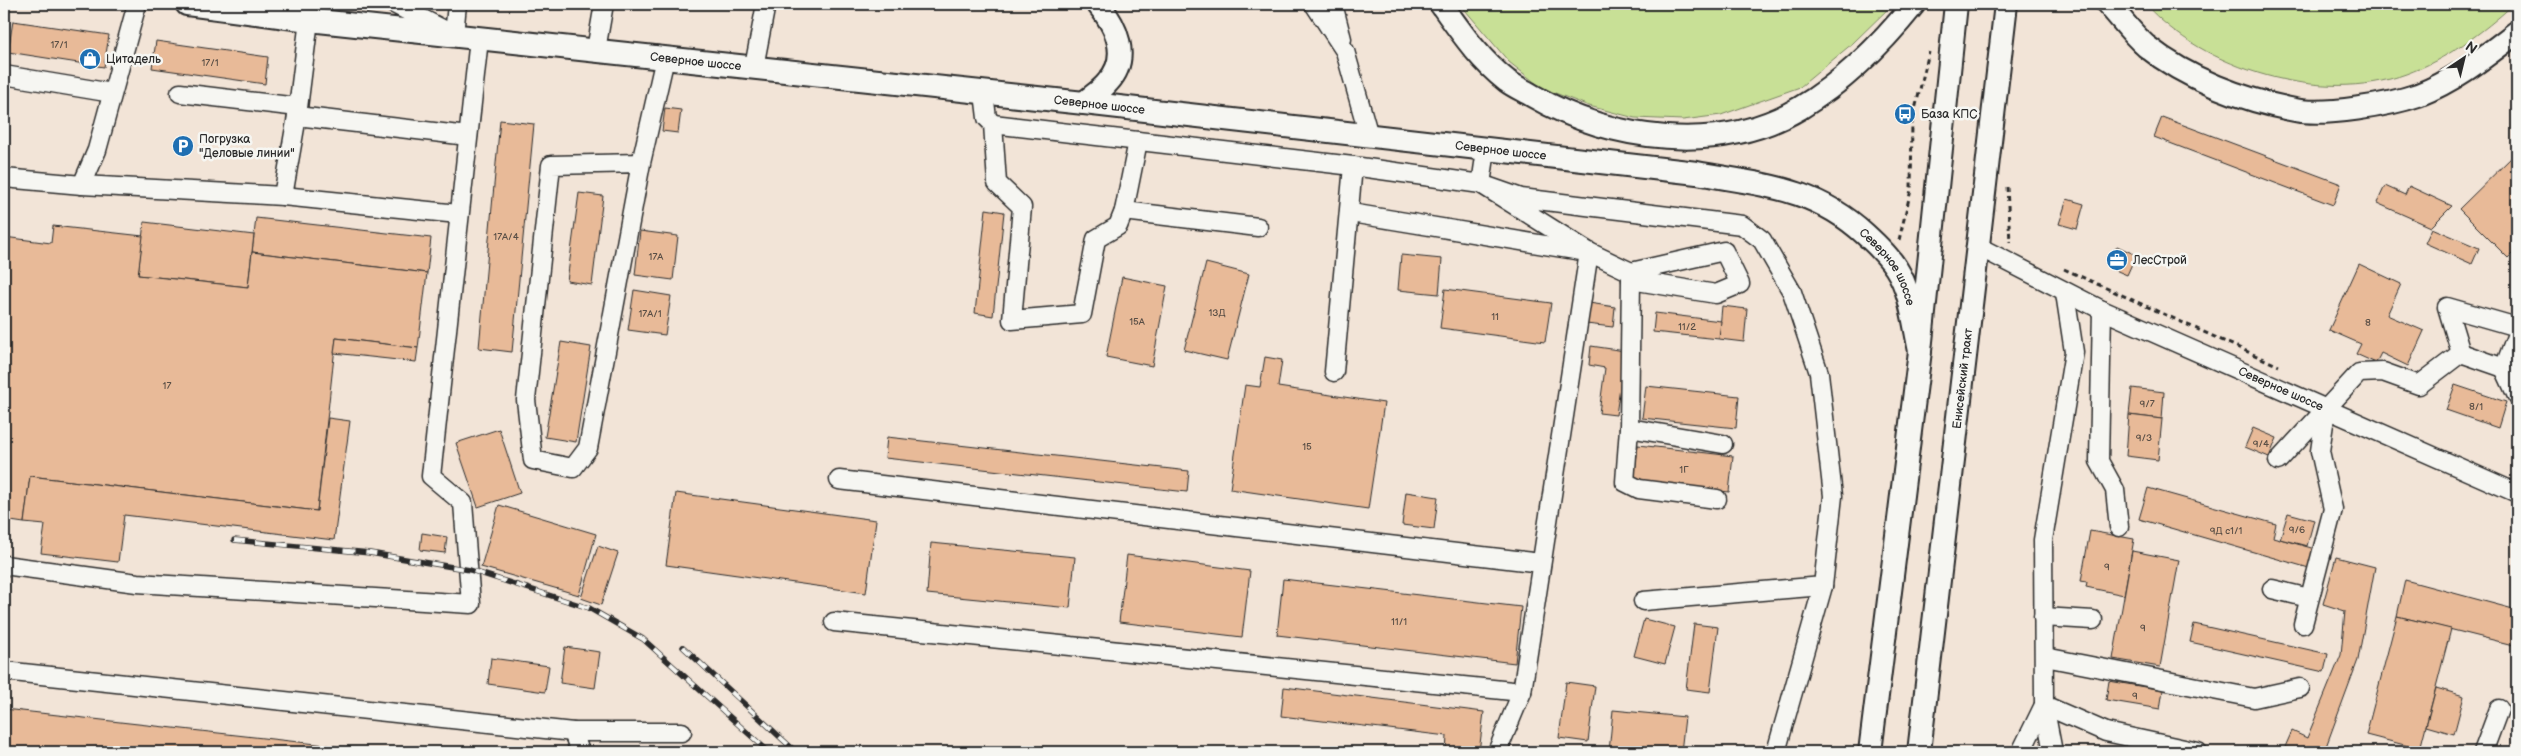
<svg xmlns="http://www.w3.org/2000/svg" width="2521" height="756" font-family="'Balsamiq Sans',sans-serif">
	<rect width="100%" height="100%" fill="#f2e4d7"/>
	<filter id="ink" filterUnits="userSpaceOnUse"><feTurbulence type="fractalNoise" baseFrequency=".02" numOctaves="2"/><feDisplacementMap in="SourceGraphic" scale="10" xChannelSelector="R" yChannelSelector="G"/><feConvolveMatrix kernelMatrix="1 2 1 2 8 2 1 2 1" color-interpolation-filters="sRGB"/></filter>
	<g filter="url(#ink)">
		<g fill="#c8e096" stroke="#7a8660">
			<polygon points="1460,4 1893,4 1853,43 1800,87 1721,115 1683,120 1635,118 1589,106 1542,88 1509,62"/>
			<path d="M2145,4H2514C2482,33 2447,59 2406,74C2322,105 2204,70 2145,4Z"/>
		</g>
		<g fill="#e8ba98" stroke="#2b2b2b">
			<polygon points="13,21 109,35 104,67 8,52"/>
			<polygon points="156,41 268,57 265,84 152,68"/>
			<polygon points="665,108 681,110 678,133 662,131"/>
			<polygon points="2162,117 2341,184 2333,205 2154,137"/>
			<polygon points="500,120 534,124 512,352 479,348"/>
			<polygon points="2517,152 2517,249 2508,258 2459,209"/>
			<polygon points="2385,186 2405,195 2409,186 2452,206 2431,227 2377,203"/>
			<polygon points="579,193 603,196 592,285 567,281"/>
			<polygon points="2067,199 2084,204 2077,229 2059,224"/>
			<polygon points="986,209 1004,212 993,316 975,313"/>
			<polygon points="256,218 431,238 427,273 252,252"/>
			<polygon points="144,222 254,235 248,287 138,275"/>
			<polygon points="53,226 143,236 138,275 248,287 252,252 427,273 418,348 336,338 317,511 30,476 24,523 4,520 4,237 51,243"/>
			<polygon points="2432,228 2479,248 2472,264 2425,243"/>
			<polygon points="640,231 678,236 673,280 635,275"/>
			<polygon points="2117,246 2136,255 2127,275 2108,267"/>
			<polygon points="1401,255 1442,259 1439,294 1398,290"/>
			<polygon points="1206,263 1249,274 1227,360 1184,350"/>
			<polygon points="2359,264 2401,284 2387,315 2424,331 2408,366 2381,353 2376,363 2356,354 2361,344 2329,330"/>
			<polygon points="1122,277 1167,286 1152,366 1106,357"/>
			<polygon points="1445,289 1551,303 1545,342 1440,328"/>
			<polygon points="634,290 671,296 665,335 628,330"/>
			<polygon points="1589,303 1615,307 1613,327 1586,324"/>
			<polygon points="1722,306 1747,309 1744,342 1719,339"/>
			<polygon points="1655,313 1721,321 1719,339 1653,332"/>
			<polygon points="336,338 418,348 416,362 334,353"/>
			<polygon points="561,342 591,347 576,442 545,437"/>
			<polygon points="1591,346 1625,351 1616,415 1599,413 1605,368 1589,365"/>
			<polygon points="1265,357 1282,360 1278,387 1384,403 1368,509 1230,489 1245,385 1260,387"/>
			<polygon points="2455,385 2506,402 2498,428 2446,410"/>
			<polygon points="1646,386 1739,396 1736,428 1642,418"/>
			<polygon points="2132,388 2164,392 2162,419 2129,415"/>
			<polygon points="2129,415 2162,419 2158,460 2126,456"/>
			<polygon points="328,418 350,421 334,540 124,515 118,562 41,553 45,525 24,523 30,476 317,511"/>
			<polygon points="2253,428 2277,438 2269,457 2245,447"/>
			<polygon points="499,429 520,493 478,507 456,443"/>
			<polygon points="887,437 1189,471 1187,492 885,458"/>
			<polygon points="1638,445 1733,456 1729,492 1634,481"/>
			<polygon points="2148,488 2276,524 2273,537 2315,549 2309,568 2139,519"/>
			<polygon points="1406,492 1438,497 1434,529 1402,525"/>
			<polygon points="676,493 876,520 866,593 666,565"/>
			<polygon points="499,505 596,534 579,595 481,567"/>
			<polygon points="2288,513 2314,520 2307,546 2280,539"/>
			<polygon points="2090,531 2134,539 2124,595 2086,587 2087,582 2081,581"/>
			<polygon points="422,533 447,537 445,553 420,550"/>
			<polygon points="931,543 1075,557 1070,608 927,594"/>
			<polygon points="598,546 618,553 601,605 581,598"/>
			<polygon points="2132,551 2179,560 2160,667 2113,659"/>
			<polygon points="1127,555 1250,571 1242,637 1119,622"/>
			<polygon points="2336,557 2375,567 2358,660 2324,752 2299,752 2285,747 2292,731 2307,738 2341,655 2345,611 2323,604"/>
			<polygon points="1283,579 1521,607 1515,663 1277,635"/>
			<polygon points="2405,580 2517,610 2517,646 2397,616"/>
			<polygon points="2397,616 2451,629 2420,749 2366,735"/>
			<polygon points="1644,619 1675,627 1665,664 1634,656"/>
			<polygon points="1694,624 1718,627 1710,692 1686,689"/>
			<polygon points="2194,624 2328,654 2324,672 2190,642"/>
			<polygon points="565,647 600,652 595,688 560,683"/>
			<polygon points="491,658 549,666 545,692 488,684"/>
			<polygon points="2109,681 2163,690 2160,709 2106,700"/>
			<polygon points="1566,682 1595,686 1588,742 1559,738"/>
			<polygon points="1284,687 1484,712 1479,752 1446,752 1447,736 1281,716"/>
			<polygon points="2436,688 2464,696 2454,734 2426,726"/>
			<polygon points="4,709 388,752 4,752"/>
			<polygon points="1613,710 1685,717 1681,752 1609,752"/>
		</g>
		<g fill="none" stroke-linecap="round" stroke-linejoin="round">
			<g stroke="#2b2b2b" stroke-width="21">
				<g id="minor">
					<polyline points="394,4 454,35 457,4"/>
					<polyline points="1314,4 1345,51 1369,136"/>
					<polyline points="1333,4 1342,39"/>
					<polyline points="596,50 604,4"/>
					<polyline points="754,67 766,4"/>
					<polyline points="4,75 112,93"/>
					<polyline points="180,93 298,107"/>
					<polyline points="984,93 987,118 993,124 997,183 1022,207 1012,320 1082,314 1096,239 1118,226 1124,211 1138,141"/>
					<polyline points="297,116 468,136"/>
					<polyline points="993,124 1353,166 1481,184 1589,252 1631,272 1724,251 1740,284 1716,294 1631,280 1631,272"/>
					<polyline points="1486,150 1481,184 1521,198 1742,225 1762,240 1792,292 1819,373 1833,496 1823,586 1643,601"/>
					<polyline points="641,163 551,165 526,400 533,460 573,468 588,448 641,163 665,58"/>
					<polyline points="4,178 82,185 283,196 458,214"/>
					<polyline points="82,185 97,150 137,4"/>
					<polyline points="283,196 297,116 309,20"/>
					<polyline points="1124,211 1258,227"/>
					<polyline points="1351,213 1581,251"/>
					<path id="s1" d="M1977,246L2102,310L2517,493"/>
					<polyline points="1631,280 1629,428 1723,444"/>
					<polyline points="2102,310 2099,461 2115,490 2119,527"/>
					<polyline points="2461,353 2447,307 2517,327"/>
					<polyline points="2461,353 2504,368 2517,334"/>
					<polyline points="2504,368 2517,396"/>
					<polyline points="1334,372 1353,166"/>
					<polyline points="1629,428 1625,482 1639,489 1717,499"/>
					<polyline points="2278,461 2359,373 2383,372 2419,385 2461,353"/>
					<polyline points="839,480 1541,563"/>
					<polyline points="4,565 137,583 471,604 463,503 431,476 479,39"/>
					<polyline points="2272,589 2309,598"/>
					<polyline points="2043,617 2093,620"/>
					<polyline points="834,622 1522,692"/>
					<polyline points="2303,624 2333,509 2320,451 2326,410"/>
					<polyline points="2045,657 2254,698 2300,688"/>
					<polyline points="4,671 573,732 682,732"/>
					<polyline points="2044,705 2106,732 2198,752"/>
					<polyline points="2044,705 2053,752"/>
					<polyline points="573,732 580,752"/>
					<polyline points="1497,752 1522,692 1589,252"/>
					<polyline points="1776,752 1823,586"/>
					<polyline points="2021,752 2044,705 2043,540 2074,352 2065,293"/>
					<polyline points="2483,752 2499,709"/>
				</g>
			</g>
			<g stroke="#2b2b2b" stroke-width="26">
				<g id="major">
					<path id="s2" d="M187,4L309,20L1084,103L1697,173C1762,185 1814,187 1865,234C1876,244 1888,255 1896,268C1911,291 1914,324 1920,351"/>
					<path d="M1441,4C1461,32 1479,59 1507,81C1515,87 1525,91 1533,96C1611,141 1720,156 1800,108C1845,81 1882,44 1914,4"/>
					<path d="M2108,4C2120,17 2132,34 2146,46C2187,79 2243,100 2295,110C2325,116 2389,105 2418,95C2455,81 2487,55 2517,32"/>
					<path d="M1084,103C1092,96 1102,90 1108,82C1131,57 1116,26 1098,4"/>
					<polyline points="1870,752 1920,351 1956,4"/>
					<path id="s3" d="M1919,752L2006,4"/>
				</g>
			</g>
			<g stroke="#2b2b2b" stroke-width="3" stroke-dasharray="5 4" stroke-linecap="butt">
				<polyline points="2007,187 2010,242"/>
				<polyline points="1899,240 1911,190 1912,122 1929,52"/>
				<polyline points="2064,269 2279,366"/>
			</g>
			<use href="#minor" stroke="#f6f6f2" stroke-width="18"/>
			<use href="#major" stroke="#f6f6f2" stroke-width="22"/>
			<g stroke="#2b2b2b" stroke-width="5.5">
				<g id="rail">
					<polyline points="234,540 370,553 470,570 589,608 643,639 769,752"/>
					<polyline points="683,647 796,752"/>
				</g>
			</g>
			<use href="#rail" stroke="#f6f6f2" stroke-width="4" stroke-dasharray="11" stroke-linecap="butt"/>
		</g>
	</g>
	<defs>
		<g id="shop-disc" transform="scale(1.125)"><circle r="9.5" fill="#1f6fb2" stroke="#f6f6f2"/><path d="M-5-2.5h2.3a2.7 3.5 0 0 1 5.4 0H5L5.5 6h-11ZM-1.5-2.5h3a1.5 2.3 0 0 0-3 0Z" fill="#fff"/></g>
		<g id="bus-disc" transform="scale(1.125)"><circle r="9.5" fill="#1f6fb2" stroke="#f6f6f2"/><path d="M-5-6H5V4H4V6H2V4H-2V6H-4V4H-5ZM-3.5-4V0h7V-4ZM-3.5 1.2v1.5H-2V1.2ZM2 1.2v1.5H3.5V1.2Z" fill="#fff"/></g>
		<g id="parking-disc" transform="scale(1.125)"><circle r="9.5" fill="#1f6fb2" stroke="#f6f6f2"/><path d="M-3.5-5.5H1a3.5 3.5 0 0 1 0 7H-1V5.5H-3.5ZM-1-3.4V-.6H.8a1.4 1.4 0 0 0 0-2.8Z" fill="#fff"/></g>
		<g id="office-disc" transform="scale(1.125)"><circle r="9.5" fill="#1f6fb2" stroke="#f6f6f2"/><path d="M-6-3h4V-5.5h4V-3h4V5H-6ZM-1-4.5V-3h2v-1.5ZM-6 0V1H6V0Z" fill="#fff"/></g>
	</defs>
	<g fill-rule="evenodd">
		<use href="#shop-disc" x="90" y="59"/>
		<use href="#bus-disc" x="1905" y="114"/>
		<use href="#parking-disc" x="183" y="146"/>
		<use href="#office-disc" x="2117" y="260"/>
	</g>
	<g text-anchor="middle" stroke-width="5" stroke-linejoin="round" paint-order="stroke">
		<g font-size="10" fill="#5a4f46">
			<text x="59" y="48">17/1</text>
			<text x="210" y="66">17/1</text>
			<text x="506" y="240">17А/4</text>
			<text x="656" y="260">17А</text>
			<text x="1217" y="316">13Д</text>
			<text x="650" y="317">17А/1</text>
			<text x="1495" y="320">11</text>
			<text x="1137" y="325">15А</text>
			<text x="2368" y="326">8</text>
			<text x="1687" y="330">11/2</text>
			<text x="167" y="389">17</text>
			<text x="2147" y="407">9/7</text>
			<text x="2476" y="410">8/1</text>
			<text x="2144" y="441">9/3</text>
			<text x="2261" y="447">9/4</text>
			<text x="1307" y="450">15</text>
			<text x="1684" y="473">1Г</text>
			<text x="2297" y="533">9/6</text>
			<text x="2226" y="534">9Д с1/1</text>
			<text x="2107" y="570">9</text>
			<text x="1399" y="625">11/1</text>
			<text x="2143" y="631">9</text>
			<text x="2135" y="699">9</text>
		</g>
		<g font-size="12" fill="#2b2b2b" stroke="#f6f6f2" text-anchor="start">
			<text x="106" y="63">Цитадель</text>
			<text x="1921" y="118">База КПС</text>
			<text x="199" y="143">Погрузка<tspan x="199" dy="14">"Деловые линии"</tspan></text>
			<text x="2133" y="264">ЛесСтрой</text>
		</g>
		<g font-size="12" fill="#2b2b2b" stroke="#f6f6f2">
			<text dy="4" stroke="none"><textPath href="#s2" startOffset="512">Северное шоссе</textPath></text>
			<text dy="4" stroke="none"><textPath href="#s2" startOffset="918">Северное шоссе</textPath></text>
			<text dy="4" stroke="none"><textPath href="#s2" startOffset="1322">Северное шоссе</textPath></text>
			<text dy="4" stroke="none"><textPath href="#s2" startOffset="1742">Северное шоссе</textPath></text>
			<text dy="4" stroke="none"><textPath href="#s3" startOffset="376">Енисейский тракт</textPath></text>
			<text dy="4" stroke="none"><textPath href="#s1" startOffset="336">Северное шоссе</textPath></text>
		</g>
	</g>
	<rect width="2521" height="756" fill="none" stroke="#f6f6f2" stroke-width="20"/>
	<rect x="10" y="10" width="2501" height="736" fill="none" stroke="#2b2b2b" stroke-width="2" filter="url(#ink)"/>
	<g transform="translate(2464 58) rotate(35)" stroke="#f6f6f2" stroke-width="4" paint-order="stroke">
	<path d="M0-4L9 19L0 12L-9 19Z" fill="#2b2b2b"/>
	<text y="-8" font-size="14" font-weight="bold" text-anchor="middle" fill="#2b2b2b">N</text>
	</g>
</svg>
